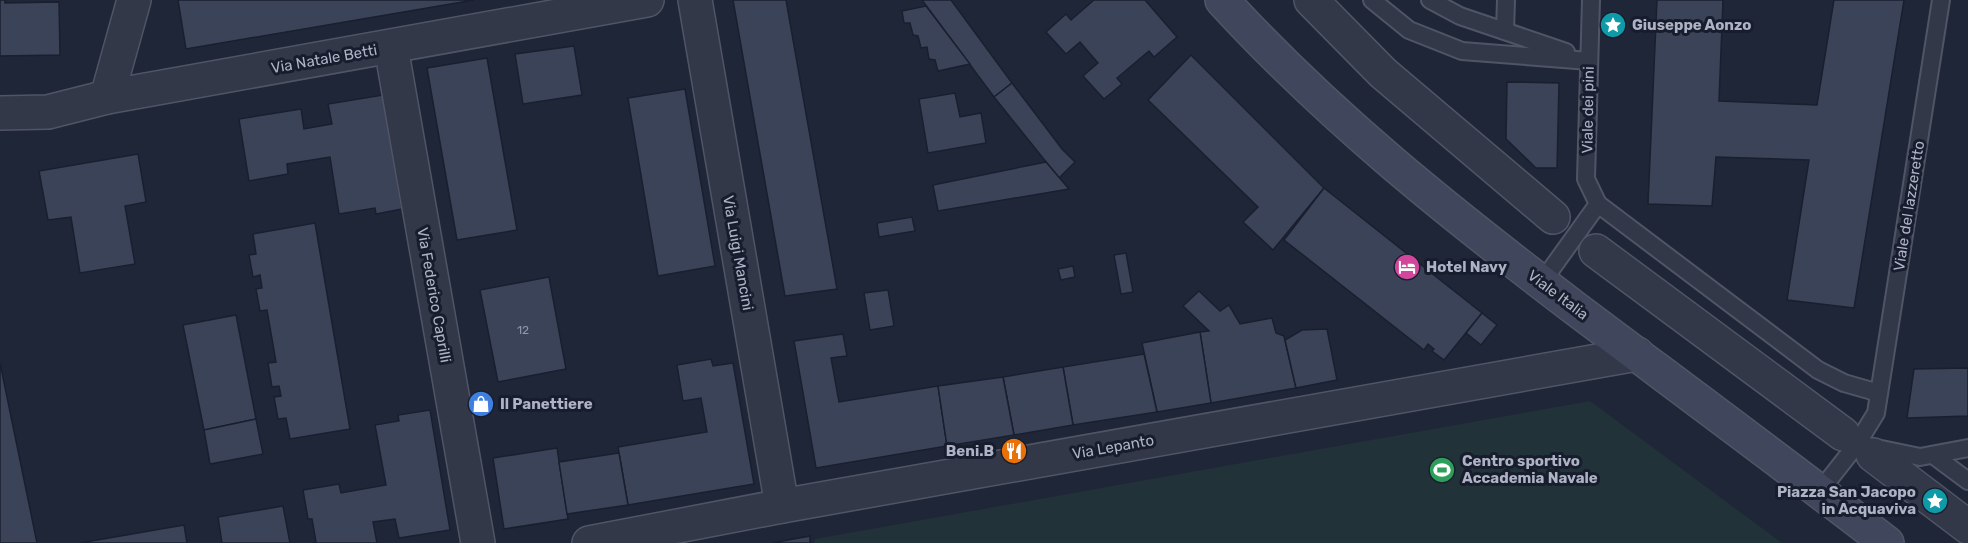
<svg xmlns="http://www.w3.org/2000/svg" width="1968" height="543" font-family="Rubik,sans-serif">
	<rect width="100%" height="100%" fill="#1f2638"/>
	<polygon fill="#213239" points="1590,401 1782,543 815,543 815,539"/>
	<g fill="#3b4358" stroke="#1a1f2f" stroke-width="1.5">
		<polygon points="0,0 5,0 5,3 59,2 60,55 0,56"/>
		<polygon points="178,0 474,0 186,49"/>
		<polygon points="733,0 786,0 837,289 785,296"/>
		<polygon points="922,0 951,0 1012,83 994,97"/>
		<polygon points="1094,0 1145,0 1177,37 1154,57 1149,51 1117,78 1122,84 1104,99 1083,76 1098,63 1080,42 1066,54 1046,32 1066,14 1071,20"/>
		<polygon points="1657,0 1723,0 1719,101 1817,105 1834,0 1904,0 1854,308 1787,300 1809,160 1716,157 1712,206 1648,204"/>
		<polygon points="926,6 970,64 938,71 935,60 929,59 927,47 921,48 918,36 913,35 910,23 904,23 902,11"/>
		<polygon points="574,46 582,95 523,104 515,54"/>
		<polygon points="1191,55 1324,188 1273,250 1243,222 1258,207 1148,100"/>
		<polygon points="487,58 517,230 457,240 427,68"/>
		<polygon points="1507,82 1559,83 1557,168 1536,168 1506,139"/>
		<polygon points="1012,83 1062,149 1075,162 1059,178 994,97"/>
		<polygon points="685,89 715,266 658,276 628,98"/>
		<polygon points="955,93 960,117 981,113 986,143 928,153 919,99"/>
		<polygon points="383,95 402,209 376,214 375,208 339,214 330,157 287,164 288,174 249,181 239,119 301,109 304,129 332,124 328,104"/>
		<polygon points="138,154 146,202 125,206 135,264 80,273 71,217 48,220 39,171"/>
		<polygon points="1046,162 1069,189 938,211 933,185"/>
		<polygon points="1324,188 1482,313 1444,360 1432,351 1434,349 1428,344 1424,350 1284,240"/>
		<polygon points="912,217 915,231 879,237 877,223"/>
		<polygon points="315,223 350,429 290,439 286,418 278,419 274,397 281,396 279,386 272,387 268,363 276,362 267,310 260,311 256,289 262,288 260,275 253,277 249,255 256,254 253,234"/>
		<polygon points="1126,253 1133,292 1121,294 1114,255"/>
		<polygon points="1073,266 1075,277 1061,280 1058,269"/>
		<polygon points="549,277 566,369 498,382 480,290"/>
		<polygon points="888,290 894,326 870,330 864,293"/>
		<polygon points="1199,291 1220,311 1229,305 1240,324 1272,318 1276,333 1284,336 1296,388 1211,403 1200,332 1209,331 1183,306"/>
		<polygon points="1482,313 1497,325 1481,345 1466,333"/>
		<polygon points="236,315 256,419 204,430 183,325"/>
		<polygon points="1327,329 1337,380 1296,388 1285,340 1302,330"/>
		<polygon points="1200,332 1211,403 1157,412 1142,343"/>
		<polygon points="843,334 847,356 831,358 839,402 938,386 947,446 816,468 794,341"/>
		<polygon points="1144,354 1157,412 1073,425 1063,367"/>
		<polygon points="711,359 713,366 733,363 754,484 628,505 618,447 707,432 701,398 683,401 677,365"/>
		<polygon points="0,363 37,543 0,543"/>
		<polygon points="1063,367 1073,425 1014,435 1003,377"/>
		<polygon points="1968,368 1968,416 1907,418 1914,369"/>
		<polygon points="1003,377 1014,435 947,446 938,386"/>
		<polygon points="430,410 450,530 399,538 395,519 373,522 377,543 313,543 316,542 312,519 308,519 303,490 339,484 341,493 386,485 375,425 399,421 398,415"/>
		<polygon points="256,419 263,454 210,464 204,430"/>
		<polygon points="557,448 568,519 504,529 493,458"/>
		<polygon points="619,453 628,505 567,514 559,462"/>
		<polygon points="283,506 290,543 222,543 218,517"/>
		<polygon points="184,525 187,543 80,543"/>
		<polygon points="810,536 810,543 772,543"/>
	</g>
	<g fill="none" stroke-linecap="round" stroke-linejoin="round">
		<g stroke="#505566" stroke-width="20">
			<g id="lane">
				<polyline points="1372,0 1409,30 1462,51 1589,61"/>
				<polyline points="1430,0 1460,16 1566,52"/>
				<polyline points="1505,31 1506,0"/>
				<polyline points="1598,204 1818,370 1844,383 1879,393"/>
				<polyline points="1542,282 1598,204 1586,179 1591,0"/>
				<polyline points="1857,444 1876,413 1941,0"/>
				<polyline points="1933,455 1968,481"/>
				<polyline points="1820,491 1857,444 1920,457 1968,448"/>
			</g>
		</g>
		<g stroke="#505566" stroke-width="36">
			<g id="street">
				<polyline points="695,0 782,506"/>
				<polyline points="1311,0 1383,73 1553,217"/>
				<polyline points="391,47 478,543"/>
				<polyline points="107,97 134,0"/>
				<polyline points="0,113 48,112 107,97 647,0"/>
				<polyline points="1596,251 1843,434"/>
				<polyline points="1873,455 1968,527"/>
				<polyline points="589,543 782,506 1637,354"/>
			</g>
		</g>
		<g stroke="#505566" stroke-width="36">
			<path id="secondary" d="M1222,0C1330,118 1450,213 1576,309C1680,387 1784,464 1887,543"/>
		</g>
		<use href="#lane" stroke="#333848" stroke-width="16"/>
		<use href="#street" stroke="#333848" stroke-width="33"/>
		<use href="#secondary" stroke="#40465c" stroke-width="33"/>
	</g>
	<defs>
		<g id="sight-disc" transform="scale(1.35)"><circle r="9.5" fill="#0f9aa8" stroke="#181d2d"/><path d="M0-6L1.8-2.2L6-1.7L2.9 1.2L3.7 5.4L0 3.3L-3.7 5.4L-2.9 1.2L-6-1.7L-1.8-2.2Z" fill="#fff"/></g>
		<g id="hotel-disc" transform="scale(1.35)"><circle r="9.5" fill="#d1479c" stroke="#181d2d"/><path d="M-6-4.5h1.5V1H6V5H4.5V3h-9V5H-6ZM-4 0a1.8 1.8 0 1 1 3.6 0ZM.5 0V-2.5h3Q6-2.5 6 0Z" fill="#fff"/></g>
		<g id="shop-disc" transform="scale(1.35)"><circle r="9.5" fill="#3f7fe0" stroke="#181d2d"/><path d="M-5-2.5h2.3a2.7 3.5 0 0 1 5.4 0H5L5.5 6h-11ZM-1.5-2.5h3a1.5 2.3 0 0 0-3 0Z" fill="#fff"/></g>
		<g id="restaurant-disc" transform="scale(1.35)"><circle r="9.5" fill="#e8710a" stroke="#181d2d"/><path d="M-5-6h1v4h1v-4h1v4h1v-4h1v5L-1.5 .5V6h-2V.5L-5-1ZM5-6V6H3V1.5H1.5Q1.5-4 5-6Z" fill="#fff"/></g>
		<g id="stadium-disc" transform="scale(1.35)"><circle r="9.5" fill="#2e9e5b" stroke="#181d2d"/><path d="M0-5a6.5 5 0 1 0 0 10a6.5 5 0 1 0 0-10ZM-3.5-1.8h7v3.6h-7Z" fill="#fff"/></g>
	</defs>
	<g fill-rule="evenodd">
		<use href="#sight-disc" x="1613" y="25"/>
		<use href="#hotel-disc" x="1407" y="267"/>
		<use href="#shop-disc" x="481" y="404"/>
		<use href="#restaurant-disc" x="1014" y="451"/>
		<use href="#stadium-disc" x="1442" y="470"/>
		<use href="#sight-disc" x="1935" y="501"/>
	</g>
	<g text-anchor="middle" stroke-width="6" stroke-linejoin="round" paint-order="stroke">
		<g font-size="12" fill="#9096aa">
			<text x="523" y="334">12</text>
		</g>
		<g font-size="15" font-weight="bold" fill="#adb2c5" stroke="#181d2d" text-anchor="start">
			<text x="1632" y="30">Giuseppe Aonzo</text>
			<text x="1426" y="272">Hotel Navy</text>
			<text x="500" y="409">Il Panettiere</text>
			<text x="994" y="456" text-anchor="end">Beni.B</text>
			<text x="1462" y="466">Centro sportivo<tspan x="1462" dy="17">Accademia Navale</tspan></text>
			<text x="1916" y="497" text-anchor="end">Piazza San Jacopo<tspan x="1916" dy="17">in Acquaviva</tspan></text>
		</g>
		<g font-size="15" fill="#adb2c5" stroke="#181d2d">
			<text transform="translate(324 59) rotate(-10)" y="5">Via Natale Betti</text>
			<text transform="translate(1588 110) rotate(-89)" y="5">Viale dei pini</text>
			<text transform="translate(1909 206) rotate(-81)" y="5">Viale del lazzeretto</text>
			<text transform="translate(738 253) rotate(80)" y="5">Via Luigi Mancini</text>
			<text transform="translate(434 295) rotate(80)" y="5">Via Federico Caprilli</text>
			<text transform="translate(1558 295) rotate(37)" y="5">Viale Italia</text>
			<text transform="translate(1113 447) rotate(-10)" y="5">Via Lepanto</text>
		</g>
	</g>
</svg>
